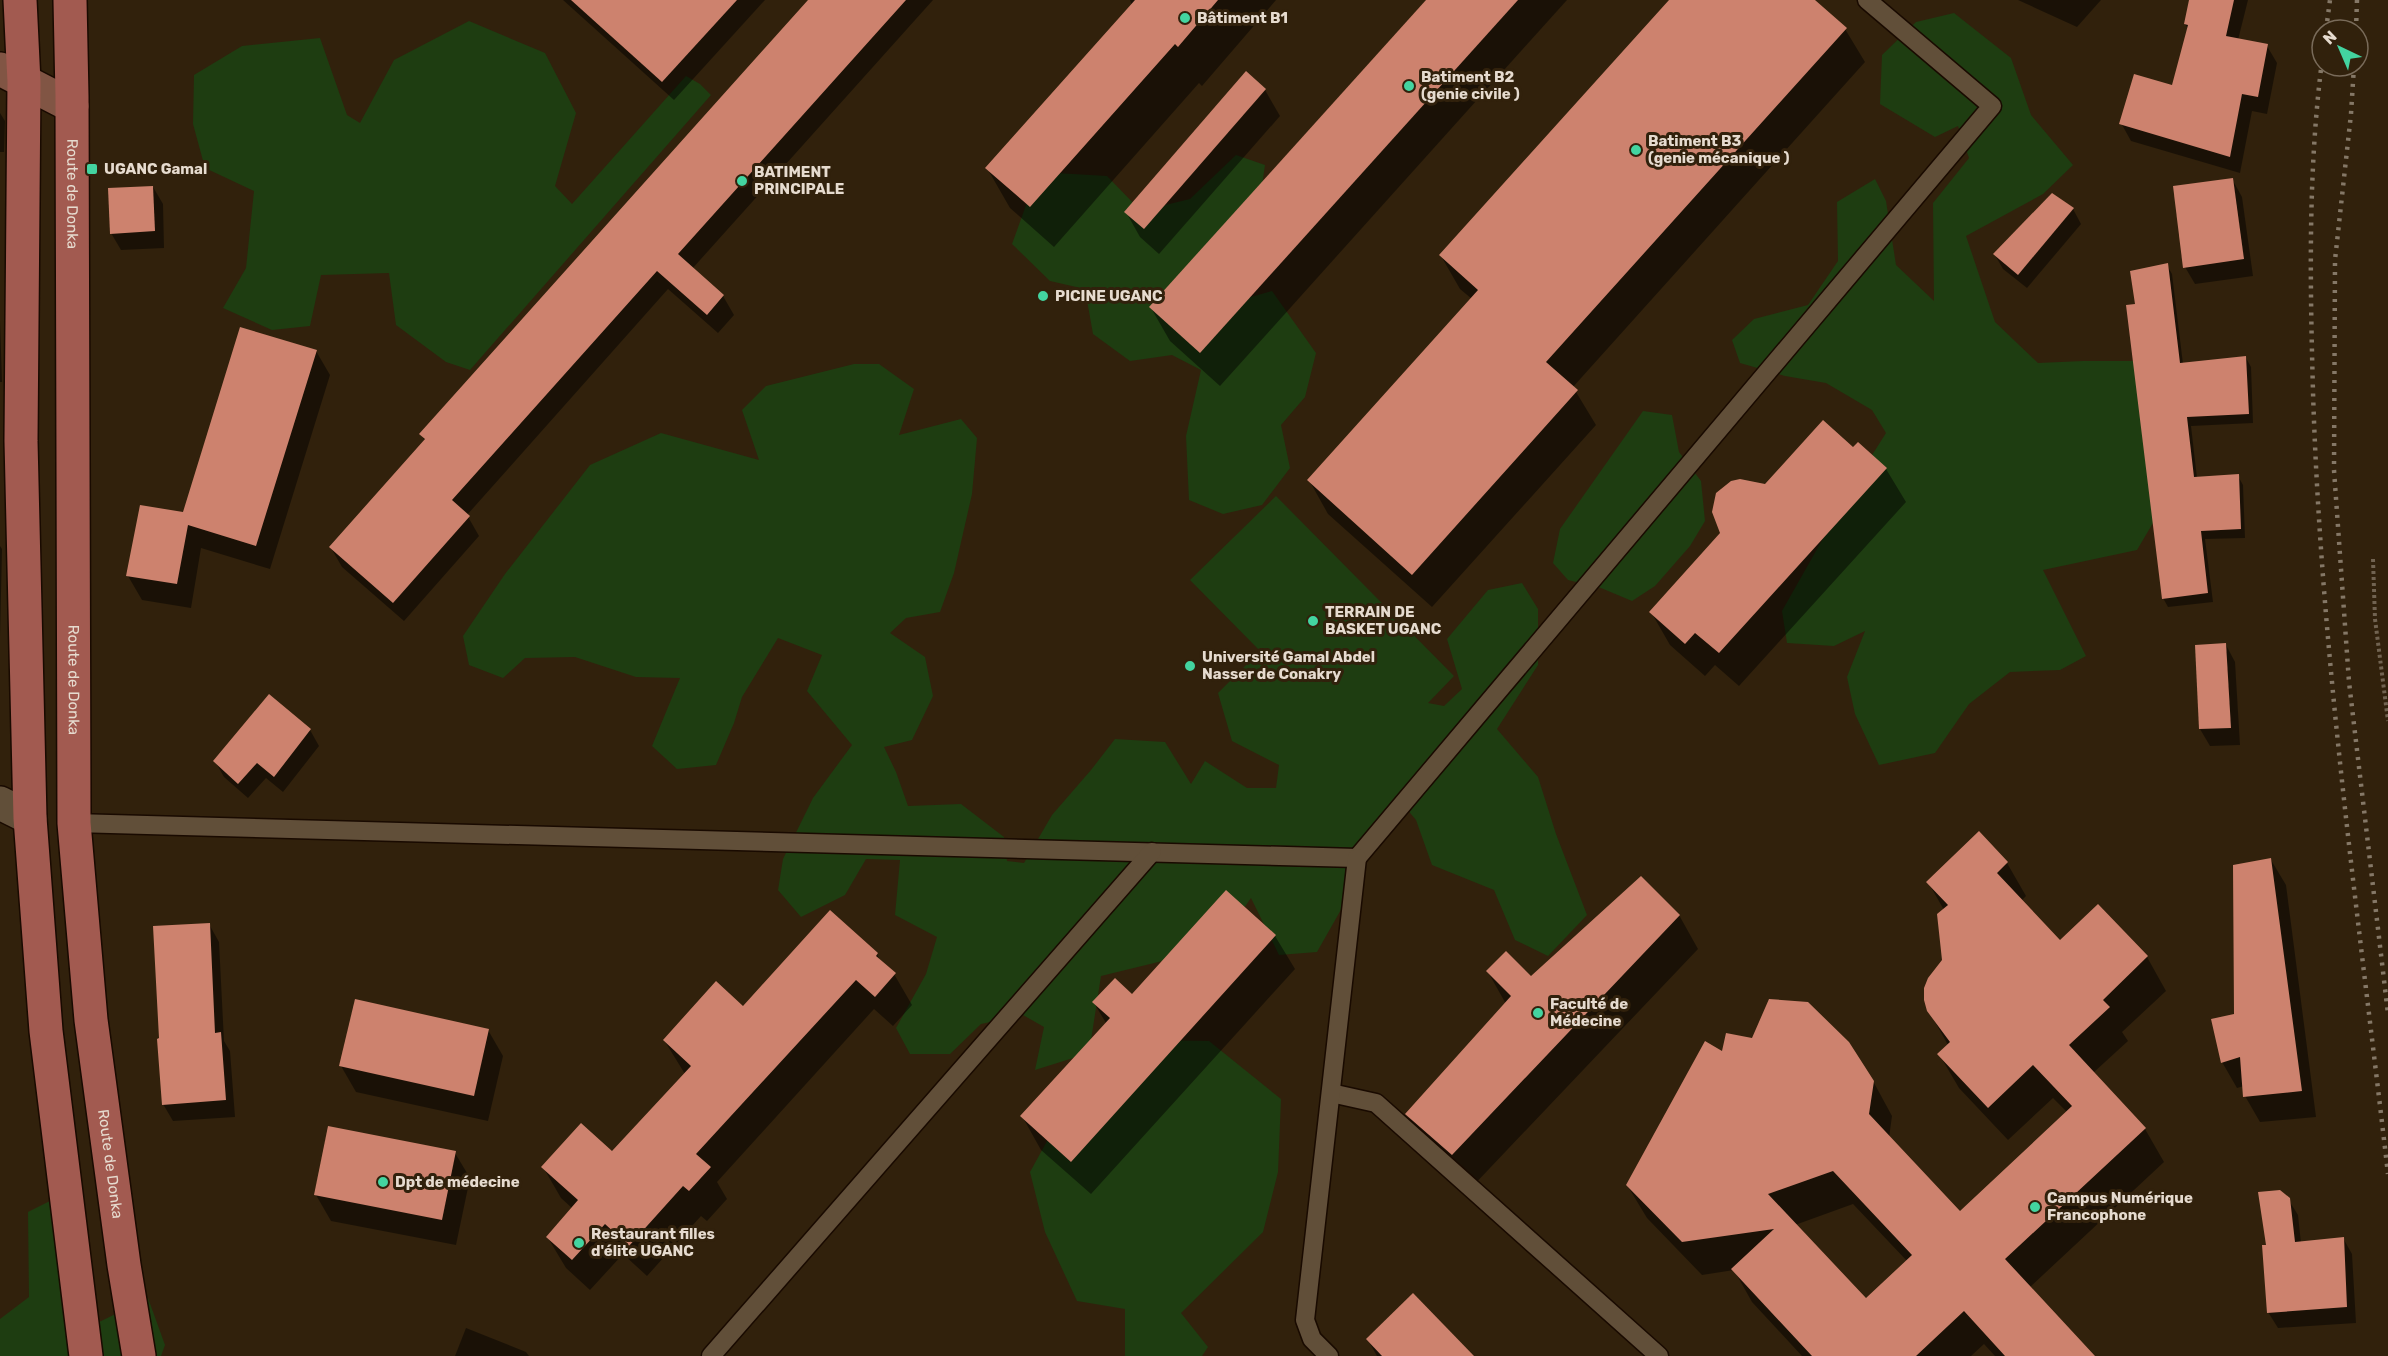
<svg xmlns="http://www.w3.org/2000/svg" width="2388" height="1356" font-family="Rubik,sans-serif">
	<rect width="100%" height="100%" fill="#31210c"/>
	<g fill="#1e3d11">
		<polygon points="1954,13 2011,58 2031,115 2073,165 2043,194 1966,236 1995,322 2038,363 2083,361 2138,361 2169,496 2137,550 2043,570 2086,656 2060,670 2010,672 1969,704 1935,753 1879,765 1855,714 1847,677 1865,631 1834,646 1787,643 1782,611 1855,482 1886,433 1872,410 1826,383 1785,376 1740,363 1732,340 1754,319 1808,305 1838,261 1837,202 1875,179 1886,201 1896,265 1934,301 1933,203 1969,158 1958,126 1935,137 1880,104 1882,55 1916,22"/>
		<polygon points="469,21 545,53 576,113 555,186 572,204 686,76 700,84 711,95 470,370 446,362 396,325 389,273 321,275 310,326 272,330 223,308 246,268 254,191 205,168 193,124 194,75 242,46 320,38 347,115 360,123 394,60"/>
		<polygon points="1236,155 1265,165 1256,227 1191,314 1272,291 1316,353 1305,397 1281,425 1290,468 1262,505 1223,514 1189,500 1186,436 1201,370 1172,355 1130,361 1093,334 1085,289 1050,281 1012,244 1038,172 1107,176 1141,211 1190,199"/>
		<polygon points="854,364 879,364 914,389 899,435 961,419 977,438 972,494 954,573 940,612 906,618 890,633 925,657 933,696 912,740 884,747 896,772 908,806 961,804 1004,837 1007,861 1024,863 1052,815 1091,770 1115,739 1165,742 1191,784 1205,761 1247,788 1276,788 1279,765 1232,741 1218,693 1246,665 1265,656 1190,580 1276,496 1454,676 1428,703 1444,706 1462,689 1447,639 1488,590 1522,583 1538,609 1538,665 1497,729 1538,777 1556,834 1587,915 1548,956 1515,940 1494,890 1432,865 1416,820 1396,796 1367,831 1355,885 1317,952 1279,955 1251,898 1220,942 1191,954 1101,976 1089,1053 1035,1070 1044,1027 1023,1015 981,1024 950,1054 910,1054 896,1028 926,974 937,937 895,915 900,860 866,859 845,895 801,917 778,890 783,859 813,798 852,745 807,691 822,655 778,638 742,697 734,723 716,765 677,769 652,746 680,678 636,677 575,657 525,658 503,678 469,665 463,636 505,574 590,465 661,433 759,460 742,410 766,386"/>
		<polygon points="1643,411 1672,415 1679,452 1701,481 1705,521 1690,546 1655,586 1632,601 1601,588 1568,580 1553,563 1560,529"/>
		<polygon points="1146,1040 1209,1041 1281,1099 1278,1172 1263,1232 1181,1313 1208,1347 1202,1356 1125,1356 1125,1309 1077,1301 1045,1232 1030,1172 1068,1103"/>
		<polygon points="60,1196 91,1326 148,1298 165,1345 161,1356 0,1356 0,1319 29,1297 28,1212"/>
	</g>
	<g fill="#0007" fill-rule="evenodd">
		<polygon points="563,0 765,0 674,100"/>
		<polygon points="810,0 933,0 692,269 723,296 734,315 718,333 668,289 467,515 479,536 404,621 342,567 331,548 425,441 421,434"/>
		<polygon points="1130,0 1276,0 1202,86 1199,83 1054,247 1010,208 987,168 1132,6"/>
		<polygon points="1428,0 1567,0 1220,386 1170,341 1151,308"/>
		<polygon points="1671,0 1813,0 1845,29 1865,62 1573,387 1596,425 1432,607 1328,514 1309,480 1472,299 1460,289 1441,256"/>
		<polygon points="2018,0 2101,0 2077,27"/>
		<polygon points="2191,0 2248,0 2238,40 2267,46 2277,63 2267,114 2252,111 2240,173 2131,141 2121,123 2173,87 2189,30 2185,24"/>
		<polygon points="1265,90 1280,116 1159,254 1140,237 1126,212"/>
		<polygon points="0,113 5,121 4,152 0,152"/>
		<polygon points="2232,179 2242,197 2253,276 2195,284 2185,267"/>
		<polygon points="153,187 163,204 164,248 121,250 111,233"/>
		<polygon points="2073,209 2081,224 2027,288 2003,269 1995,255"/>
		<polygon points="2167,265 2172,274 2183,364 2246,358 2251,367 2253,423 2191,426 2197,478 2238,476 2243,485 2245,538 2205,539 2213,602 2168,607 2163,598 2137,305"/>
		<polygon points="0,321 2,382 0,382"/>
		<polygon points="316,351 330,375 270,569 201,548 191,608 142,600 128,576 184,514"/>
		<polygon points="1853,449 1886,469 1906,502 1739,686 1715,665 1705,676 1670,645 1651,612 1765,486"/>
		<polygon points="0,546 2,549 0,637"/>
		<polygon points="2226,645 2235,662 2240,745 2210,746 2200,729 2196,646"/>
		<polygon points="310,730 319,746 283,792 266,778 248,798 224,777 215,761"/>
		<polygon points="2271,860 2286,885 2316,1117 2260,1122 2245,1096 2244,1086 2237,1088 2222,1062"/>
		<path d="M2007,863L2026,896L2021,901L2060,942L2098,906L2147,957L2166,991L2122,1032L2128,1041L2093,1073L2145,1129L2164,1162L2029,1288L2093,1356H1995L1984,1344L1971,1356H1802L1752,1302L1734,1270L1702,1275L1647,1218L1627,1185L1723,1053L1873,1081L1892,1116L1889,1138L1960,1213L2067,1112L2053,1098L2008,1140L1959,1088L1939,1054L1948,1045L1929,1011L1943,960L1944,910L1928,882ZM1853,1204L1907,1261L1866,1300L1795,1225Z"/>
		<polygon points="1227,892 1275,936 1295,969 1091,1194 1041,1150 1022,1116 1106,1023 1094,1003 1132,996"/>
		<polygon points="1679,915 1698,949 1471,1188 1426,1148 1407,1114 1506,1004 1488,972 1531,978"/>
		<polygon points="209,924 219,942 224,1041 230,1051 235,1117 173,1121 163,1104"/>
		<polygon points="877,954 881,963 894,974 912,1005 893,1026 874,1009 717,1182 727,1199 707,1221 701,1216 647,1276 623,1254 590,1290 566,1268 548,1238 573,1209 561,1198 543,1167 612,1153 685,1074 664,1040"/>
		<polygon points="488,1030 503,1056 488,1121 356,1092 341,1066"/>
		<polygon points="455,1153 470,1178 456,1245 331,1221 316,1195"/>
		<polygon points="2288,1199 2298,1215 2301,1243 2343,1238 2352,1254 2356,1323 2278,1328 2268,1312 2267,1246"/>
		<polygon points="466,1328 526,1352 529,1356 455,1356"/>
		<polygon points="1368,1340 1472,1356 1377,1356"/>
	</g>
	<g fill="#cd826e" fill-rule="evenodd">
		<polygon points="571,0 737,0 662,82"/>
		<polygon points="808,0 906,0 678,254 724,295 707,315 657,271 452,500 470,516 393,603 329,547 425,439 419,434"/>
		<polygon points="1135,0 1218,0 1178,47 1175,44 1030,207 985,168"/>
		<polygon points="1426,0 1518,0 1200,353 1149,307"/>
		<polygon points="1669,0 1815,0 1847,28 1546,362 1578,390 1412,575 1307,480 1478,290 1439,255"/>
		<polygon points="2189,0 2234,0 2226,36 2268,44 2258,97 2242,94 2230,157 2119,124 2134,74 2172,85 2188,25 2184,24"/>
		<polygon points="1246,71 1266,89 1144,229 1124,212"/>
		<polygon points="2233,178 2244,259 2183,268 2173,186"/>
		<polygon points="153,186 155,231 110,234 108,188"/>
		<polygon points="2052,193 2074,208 2018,275 1993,254"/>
		<polygon points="2168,263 2180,363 2246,356 2249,414 2187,417 2194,477 2239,474 2241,529 2201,531 2208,593 2162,599 2126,305 2135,304 2130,271"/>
		<polygon points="240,327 317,350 256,546 188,525 177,584 126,576 140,505 183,512"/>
		<polygon points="1823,420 1853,447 1858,442 1887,468 1719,653 1695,633 1685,644 1649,612 1720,533 1712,512 1716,493 1731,481 1740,479 1765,484"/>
		<polygon points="2226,643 2231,728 2199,729 2195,645"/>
		<polygon points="269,694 311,729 274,777 257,763 238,784 213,761"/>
		<path d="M1979,831L2008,862L1997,873L2060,940L2098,904L2148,956L2103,1000L2110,1007L2069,1045L2146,1128L2005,1259L2095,1356H2005L1964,1311L1916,1356H1812L1731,1269L1774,1229L1682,1242L1626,1185L1705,1041L1722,1051L1726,1033L1752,1038L1769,999L1808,1002L1849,1042L1874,1081L1869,1114L1960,1211L2072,1106L2033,1065L1988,1108L1937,1054L1950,1042L1927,1011L1924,1000V988L1928,978L1942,960L1937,914L1948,905L1926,882ZM1833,1171L1912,1255L1866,1298L1768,1194Z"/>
		<polygon points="2271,858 2302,1091 2243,1097 2240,1057 2221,1063 2211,1019 2234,1014 2233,865"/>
		<polygon points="1641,876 1680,915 1452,1155 1405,1114 1511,996 1486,971 1506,951 1531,976"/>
		<polygon points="1226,890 1276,935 1071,1162 1020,1116 1110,1018 1092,1002 1115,978 1132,994"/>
		<polygon points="830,910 878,953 876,956 896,973 875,997 856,980 696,1154 711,1167 689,1191 683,1186 629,1246 605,1224 572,1260 546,1237 578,1200 541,1167 581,1123 612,1151 691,1066 663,1040 716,981 743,1006"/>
		<polygon points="210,923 215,1033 221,1032 226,1100 162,1105 157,1039 159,1038 153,926"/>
		<polygon points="355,999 489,1029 474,1096 339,1066"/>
		<polygon points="328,1126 456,1151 442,1220 314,1195"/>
		<polygon points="2280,1190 2290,1198 2295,1242 2344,1237 2347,1307 2267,1313 2262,1245 2266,1245 2258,1192"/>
		<polygon points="1413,1293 1474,1356 1382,1356 1366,1339"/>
	</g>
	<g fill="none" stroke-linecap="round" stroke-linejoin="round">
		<g stroke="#190a00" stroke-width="21">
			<g id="lane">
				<polyline points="74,823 1357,858 1992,106 1867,0"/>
				<polyline points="1331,1093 1376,1103 1659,1356"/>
				<polyline points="711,1356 1152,852"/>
				<polyline points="1329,1356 1312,1339 1305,1320 1357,858"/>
			</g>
		</g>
		<g stroke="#190a00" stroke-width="36">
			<polyline id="street" points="0,803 30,818"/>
		</g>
		<g stroke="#190a00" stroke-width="36">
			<polyline id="secondary" points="0,69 72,106"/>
		</g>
		<g stroke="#190a00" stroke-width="36">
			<g id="primary">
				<polyline points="20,0 24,82 21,441 30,818 46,1031 86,1356"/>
				<path id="s1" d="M70,0L72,96L74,823L91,1020L124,1265L139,1356"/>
			</g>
		</g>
		<polyline stroke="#716351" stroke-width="4" stroke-dasharray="3 3" stroke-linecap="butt" points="2373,559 2375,619 2388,721"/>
		<use href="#lane" stroke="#614f39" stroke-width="18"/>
		<use href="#street" stroke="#614f39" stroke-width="33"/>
		<use href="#secondary" stroke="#815544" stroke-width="33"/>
		<use href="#primary" stroke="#a25a50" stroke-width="33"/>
		<g stroke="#857867" stroke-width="4.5" stroke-dasharray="3 6" stroke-linecap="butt">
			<polyline points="2326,30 2330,0"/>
			<polyline points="2356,30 2357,0"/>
			<path d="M2322,61C2308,171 2310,281 2313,392C2321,654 2358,913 2388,1174"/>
			<polyline points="2354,66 2351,114 2335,260 2334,470 2349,682 2388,1014"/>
		</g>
	</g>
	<g fill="#43d4a0" stroke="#31210c" stroke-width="2">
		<circle cx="1185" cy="18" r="6"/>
		<circle cx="1409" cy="86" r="6"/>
		<circle cx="1636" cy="150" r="6"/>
		<rect x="86" y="163" width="12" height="12" rx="3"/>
		<circle cx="742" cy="181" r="6"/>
		<circle cx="1043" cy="296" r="6"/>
		<circle cx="1313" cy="621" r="6"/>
		<circle cx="1190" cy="666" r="6"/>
		<circle cx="1538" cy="1013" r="6"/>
		<circle cx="383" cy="1182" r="6"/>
		<circle cx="2035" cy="1207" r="6"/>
		<circle cx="579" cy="1243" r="6"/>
	</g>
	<g text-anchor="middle" stroke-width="6" stroke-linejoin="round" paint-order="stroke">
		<g font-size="15" font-weight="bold" fill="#e6dbcf" stroke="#31210c" text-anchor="start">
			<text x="1197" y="23">Bâtiment B1</text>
			<text x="1421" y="82">Batiment B2<tspan x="1421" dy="17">(genie civile )</tspan></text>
			<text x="1648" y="146">Batiment B3<tspan x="1648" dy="17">(genie mécanique )</tspan></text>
			<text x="104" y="174">UGANC Gamal</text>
			<text x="754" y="177">BATIMENT<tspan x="754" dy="17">PRINCIPALE</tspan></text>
			<text x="1055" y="301">PICINE UGANC</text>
			<text x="1325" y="617">TERRAIN DE<tspan x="1325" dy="17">BASKET UGANC</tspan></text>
			<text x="1202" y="662">Université Gamal Abdel<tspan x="1202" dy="17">Nasser de Conakry</tspan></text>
			<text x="1550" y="1009">Faculté de<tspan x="1550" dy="17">Médecine</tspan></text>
			<text x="395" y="1187">Dpt de médecine</text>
			<text x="2047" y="1203">Campus Numérique<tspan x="2047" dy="17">Francophone</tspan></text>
			<text x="591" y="1239">Restaurant filles<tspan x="591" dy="17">d'élite UGANC</tspan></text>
		</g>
		<g font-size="15" fill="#e6dbcf" stroke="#31210c">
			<text dy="5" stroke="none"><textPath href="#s1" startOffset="194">Route de Donka</textPath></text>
			<text dy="5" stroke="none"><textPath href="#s1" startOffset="680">Route de Donka</textPath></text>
			<text dy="5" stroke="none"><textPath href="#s1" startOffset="1166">Route de Donka</textPath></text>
		</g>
	</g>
	<g transform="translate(2340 48) rotate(316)"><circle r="28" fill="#31210c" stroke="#796b5a" stroke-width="1.5"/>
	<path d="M0-4.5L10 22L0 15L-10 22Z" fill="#43d4a0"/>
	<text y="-9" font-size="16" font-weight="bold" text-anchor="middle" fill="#e6dbcf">N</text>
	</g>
</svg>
